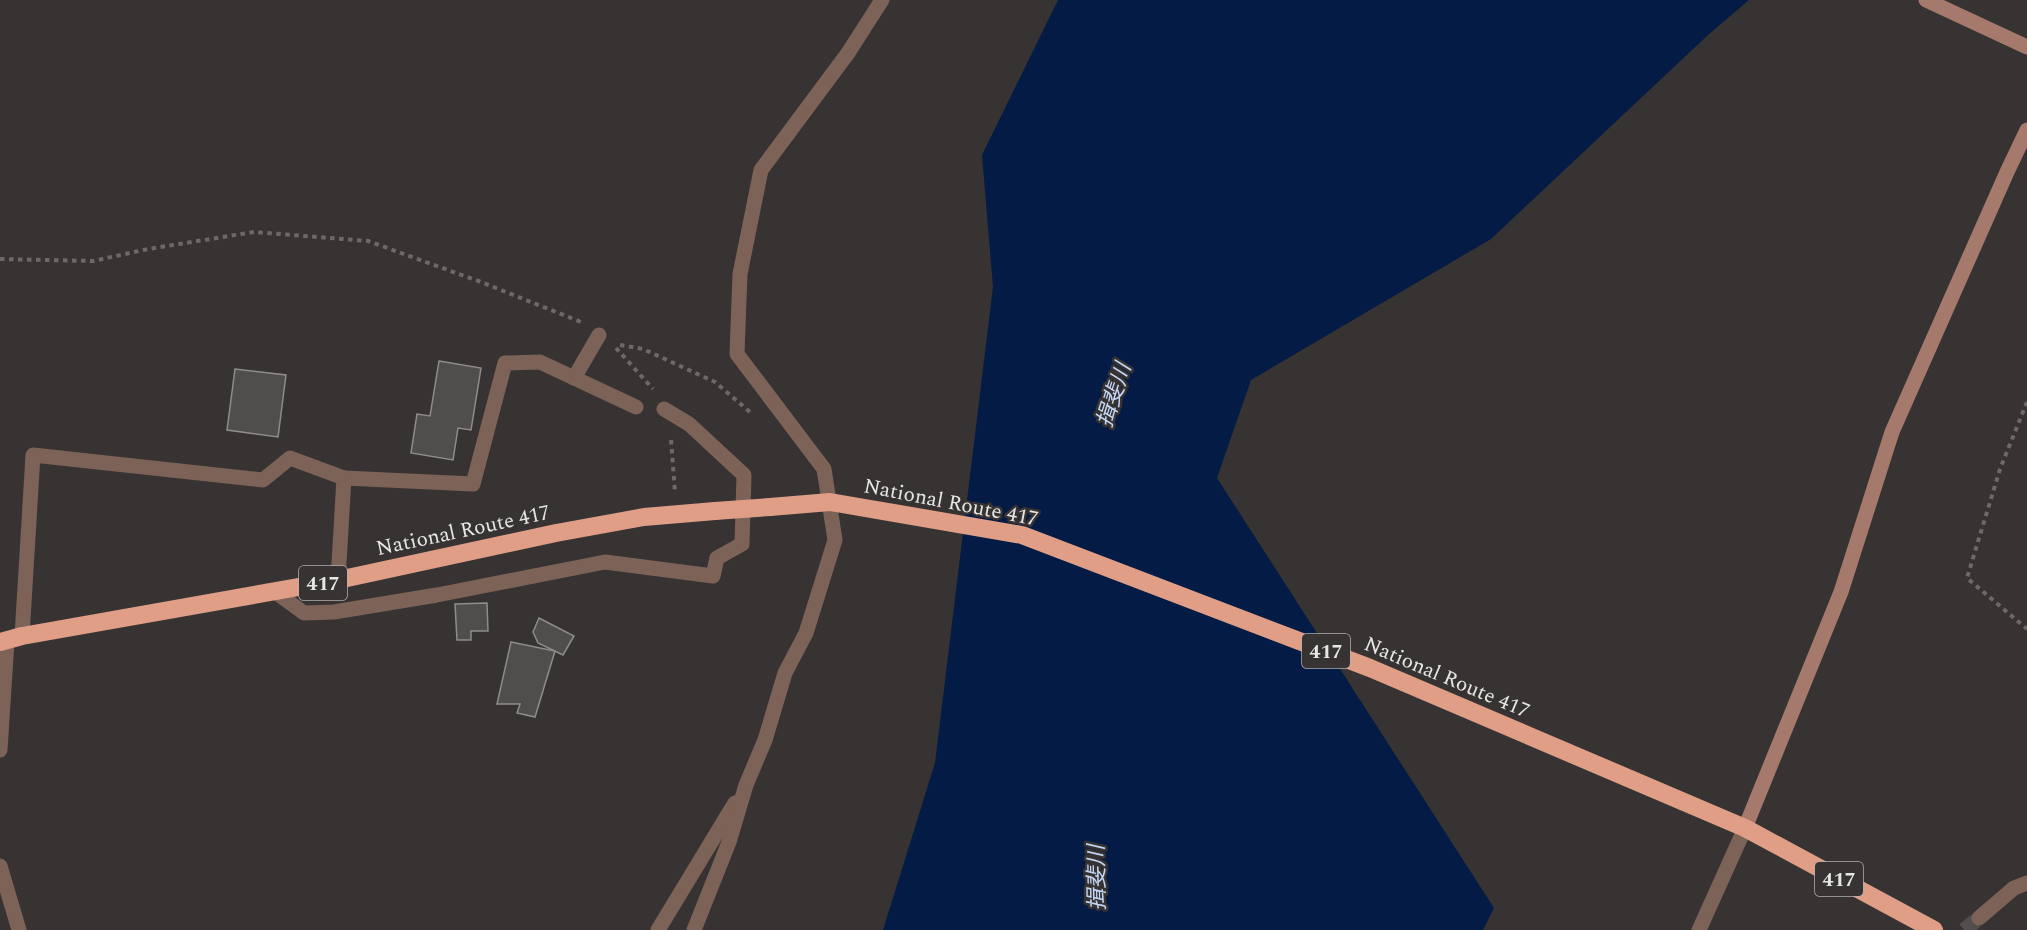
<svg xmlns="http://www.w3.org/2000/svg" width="2027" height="930" font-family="Spectral,'Noto Sans JP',serif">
	<rect width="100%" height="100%" fill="#363332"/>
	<polygon fill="#031b45" points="1058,0 1749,0 1708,35 1491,239 1251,380 1217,478 1494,908 1483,930 883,930 935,763 993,287 982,155"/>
	<g fill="#504e4c" stroke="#8f8c8a" stroke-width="1.5">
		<polygon points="439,361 481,368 471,430 458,428 453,460 411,453 417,414 430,416"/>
		<polygon points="235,369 286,375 278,437 227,430"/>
		<polygon points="487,603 488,631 471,631 471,640 457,640 455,604"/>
		<polygon points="539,618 574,636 563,655 538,643 533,632"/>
		<polygon points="511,642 555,651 535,717 517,713 520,704 497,704"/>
	</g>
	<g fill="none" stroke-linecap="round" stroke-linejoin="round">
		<polyline stroke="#514e4d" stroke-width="15" stroke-dasharray="15 8" stroke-linecap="butt" points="1964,930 1979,918"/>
		<g stroke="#6c6968" stroke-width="4" stroke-dasharray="4.5 4.5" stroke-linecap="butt">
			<polyline points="0,259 93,261 148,249 254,232 368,241 481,282 581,322"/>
			<polyline points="620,345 643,349 715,382 750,412"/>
			<polyline points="616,348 653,389"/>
			<polyline points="2027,402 2000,469 1967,578 2027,629"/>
			<polyline points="671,440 675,492"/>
		</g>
		<g stroke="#7d6258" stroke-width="15">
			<polyline points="574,378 599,335"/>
			<polyline points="344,478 473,484 505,363 540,362 636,407"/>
			<polyline points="274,591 304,613 334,612 437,595 605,562 713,576 717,558 742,544 744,475 689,424 664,409"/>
			<polyline points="22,636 33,455 263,480 290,458 344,478 338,580"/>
			<polyline points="0,750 7,641"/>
			<polyline points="0,866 19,930"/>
			<polyline points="1979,918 2014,888 2027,883"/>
			<polyline points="658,930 735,803"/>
			<polyline points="694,930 729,842 746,785 765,740 785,673 806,633 835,540 824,469 737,354 740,274 761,170 848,53 882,0"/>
			<polyline points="1699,930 1745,828"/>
		</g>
		<g stroke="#a57a6c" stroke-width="15">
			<polyline points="1926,0 2027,47"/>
			<polyline points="1745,828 1841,592 1892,432 2007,172 2027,130"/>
		</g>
		<g stroke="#e09e87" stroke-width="18">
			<polyline points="770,507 830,502 1022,535 1370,668 1745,828 1934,930"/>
			<polyline points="0,642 22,636 338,580 556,533 644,517 715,511"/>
		</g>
		<polyline stroke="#e09e87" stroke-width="18" points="715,511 770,507"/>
	</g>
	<g text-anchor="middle" stroke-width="5" stroke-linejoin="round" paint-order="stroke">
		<g fill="#363332" stroke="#b3b0af" stroke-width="1.5">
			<rect x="299" y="566" width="48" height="34" rx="4.5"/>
			<rect x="1302" y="634" width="48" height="34" rx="4.5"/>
			<rect x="1815" y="862" width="48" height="34" rx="4.5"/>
		</g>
		<g font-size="20" font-weight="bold" fill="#e8e6e5">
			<text x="323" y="590">417</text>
			<text x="1326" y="658">417</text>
			<text x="1839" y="886">417</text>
		</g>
		<g font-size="21" fill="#e8e6e5" stroke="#363332">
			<text transform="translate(951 502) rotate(11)" y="7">National Route 417</text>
			<text transform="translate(463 530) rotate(-12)" y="7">National Route 417</text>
			<text transform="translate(1447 677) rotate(23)" y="7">National Route 417</text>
		</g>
		<g font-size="22" font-style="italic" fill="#c4d6f5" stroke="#363332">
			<text transform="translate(1113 395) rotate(-72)" y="8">揖斐川</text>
			<text transform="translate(1096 878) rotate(-91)" y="8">揖斐川</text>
		</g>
	</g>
</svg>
